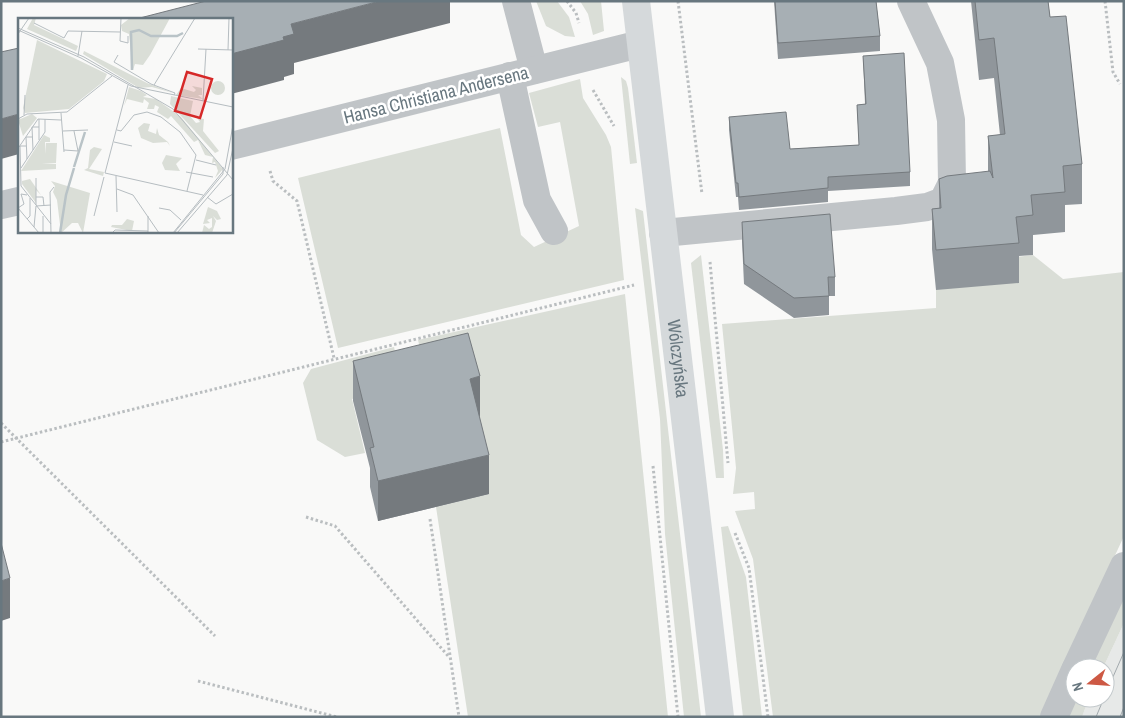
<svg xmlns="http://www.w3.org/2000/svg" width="1125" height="718" font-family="'Archivo Narrow',sans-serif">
	<rect width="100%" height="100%" fill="#f9f9f8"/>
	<polygon fill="#e7e9e8" points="1124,623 1124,717 1082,717 1089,698 1105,698 1105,668 1103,668"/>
	<g fill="#daded7">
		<polygon points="536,1 557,1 569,17 575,37 565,36 546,26"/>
		<polygon points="580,1 601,1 604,31 593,35 588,14"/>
		<polygon points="621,77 626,81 628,88 637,163 630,164"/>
		<polygon points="580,79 583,98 606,135 611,147 624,280 338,348 298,178 500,128 521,235 534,247 579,226 560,122 538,127 529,93"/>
		<polygon points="635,208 643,211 701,717 684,717 665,534 660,419"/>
		<polygon points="701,255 723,450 724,478 716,478 691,263"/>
		<polygon points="1033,255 1063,279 1124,272 1124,536 1040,717 773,717 753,559 735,511 755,509 754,492 733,494 736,468 722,324 936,308 936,290 1016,257"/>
		<polygon points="625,294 668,717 468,717 436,507 489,494 428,382 418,340"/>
		<polygon points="394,347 402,386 352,399 365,453 345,457 317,440 303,383 311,369"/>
		<polygon points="728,526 746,577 762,717 743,717 721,527"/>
		<polygon points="1124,589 1124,623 1103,668 1086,668"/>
		<polygon points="1075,698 1089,698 1082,717 1065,717"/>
	</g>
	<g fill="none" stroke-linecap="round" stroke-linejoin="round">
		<g stroke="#babec0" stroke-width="3" stroke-dasharray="2.5 2.5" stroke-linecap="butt">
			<polyline points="567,1 576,13 579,23"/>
			<polyline points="678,1 702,194"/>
			<polyline points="1105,1 1113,72 1120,84"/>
			<polyline points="593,90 614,126"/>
			<polyline points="270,171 273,181 297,201 334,358"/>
			<polyline points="710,262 728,463"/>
			<polyline points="1,423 215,636"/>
			<polyline points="1,442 634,285"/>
			<polyline points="653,466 678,717"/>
			<polyline points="306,517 335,526 449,657"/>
			<polyline points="430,519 459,717"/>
			<polyline points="735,533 749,568 768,717"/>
			<polyline points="198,681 337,717"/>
		</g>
		<g stroke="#c0c4c7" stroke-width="28">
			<polyline points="516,1 534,70"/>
			<polyline points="510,76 537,200 554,231"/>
			<polyline points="231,146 640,44"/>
			<polyline points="1,205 19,201"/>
			<polyline points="663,233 896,211 927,207 943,201 952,183 951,120 940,63 911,1"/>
			<polyline points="1076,668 1124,566"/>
			<polyline points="1054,717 1075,670"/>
		</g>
		<path stroke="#d5d9db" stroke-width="28" id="s1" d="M636,1L720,717"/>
		<g stroke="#a2a9ad" stroke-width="1">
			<polyline points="1105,695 1124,652"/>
			<polyline points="1096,717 1104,698"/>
			<polyline points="1120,717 1124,707"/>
		</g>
	</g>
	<g fill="#90969b">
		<polygon points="774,1 876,1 880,36 880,51 778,59"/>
		<polygon points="971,1 1048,1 1050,17 1082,164 1082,204 1065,205 1065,232 1033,235 1033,255 1019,256 1019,283 936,290 932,249 932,209 939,208 939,179 988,172 988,136 1000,135 994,78 979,80"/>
		<polygon points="863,56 910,172 910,186 828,191 828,202 739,210 738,197 736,197 729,130 729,117 790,149 859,145 857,105 865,104"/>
		<polygon points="742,222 835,277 835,296 829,296 829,315 794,318 744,284 742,241"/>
		<polygon points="353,361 480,416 479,416 489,494 378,521 370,487 370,468 353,401"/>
	</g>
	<g fill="#757a7e">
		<polygon points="380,1 450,1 450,23 294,63 294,74 284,77 284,80 231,94 231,54 291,24"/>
		<polygon points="19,114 19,154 1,159 1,119"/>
		<polygon points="480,376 480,416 470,419 470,379"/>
		<polygon points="489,455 489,494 378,521 378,481"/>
		<rect x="1" y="500" width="1" height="40"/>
		<polygon points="10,578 10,618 1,621 1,581"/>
	</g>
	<g fill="#a7afb4" stroke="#757a7e">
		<polygon points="206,1 380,1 291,24 294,34 283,37 284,40 231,54 231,19 136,19"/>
		<polygon points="775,1 876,1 880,36 778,43"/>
		<polygon points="975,1 1048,1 1050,17 1066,16 1082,164 1063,166 1065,192 1031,195 1033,215 1016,217 1019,243 936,250 932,209 941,208 939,179 947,176 990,171 993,178 988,136 1005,134 994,38 979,40"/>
		<polygon points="19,48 19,114 1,119 1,52"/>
		<polygon points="904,53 910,172 828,177 828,188 739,197 738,183 736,183 729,117 786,112 790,149 859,145 857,105 866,104 863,56"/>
		<polygon points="830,214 835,277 828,277 829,296 794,298 744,264 742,222"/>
		<polygon points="468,333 480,376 470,379 489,455 378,481 370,448 374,447 353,361"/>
		<polygon points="1,543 10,578 1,581"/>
	</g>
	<g text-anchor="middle" stroke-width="5" stroke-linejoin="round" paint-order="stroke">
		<g font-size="18" fill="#68777f" stroke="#fff">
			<text transform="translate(436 95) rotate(-14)" y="6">Hansa Christiana Andersena</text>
			<text dy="6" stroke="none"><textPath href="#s1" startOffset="360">Wólczyńska</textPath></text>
		</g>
	</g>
	<g transform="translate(18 18)">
		<rect width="215" height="215" fill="#f9f9f8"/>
		<path d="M15,0H18L16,7L60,28L58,33L9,11ZM112,0H152L132,37L125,47L117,46L115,52L111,16L104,13L103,7ZM19,22L89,56L86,63L51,91L7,95L5,90ZM66,33L129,65L155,75L134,69L121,70L65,36ZM193 70a7 7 0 1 1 14 0a7 7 0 1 1-14 0ZM174,68L184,70V77H180L185,81L158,77L163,70L176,74L178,72ZM111,69L123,73L129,77L125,79L138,81L163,99L205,151L197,160L200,153L197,144L194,145L195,139L187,137L180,122L176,124L153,98L150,101L139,94L141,89L137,87L136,91H129L131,85L126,81L125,85L109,81L106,88ZM153,78L175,83L172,98L178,105L182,104L179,100L186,101L185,113L201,133L197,135L152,86ZM14,96L19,100L5,118L0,102ZM126,105L132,106L130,113L138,116L139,110L141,117L150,124L152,128L149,124L135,125L123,120L120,110ZM26,117L32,120V124H27L28,136V125H39L38,145L24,146H38V151L3,153ZM76,129L84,131L71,151L86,154L85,158L66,152L70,150L72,132ZM148,137L164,140L158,146L162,153L147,152L144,145ZM12,161L23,177L18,172V185L4,166V163ZM33,163L72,175L65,215L60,205H54L43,215L39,182L35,174L37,168ZM190,189L199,193L203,201L199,202L195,198L198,203L194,215H184L186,207L191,211L194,209V200L189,202L192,205L185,206ZM109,201L116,203L114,213L93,209L94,207H104Z" fill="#daded7"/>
		<path fill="none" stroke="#b9c3c7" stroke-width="2.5" d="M114,52L113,14L121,12L133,18H159L165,15M56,149L67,114M42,215L48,177L56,150"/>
		<path fill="none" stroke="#b6bdc1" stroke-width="1" d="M103,0L102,23L110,25V18M16,5L46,20L50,13L102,14M0,10L66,39L155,91L215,162M0,12L63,40L113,68L215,89M0,16L11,0M180,31L215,32M210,32L211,0M100,37L96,44L133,66L157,75L156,77M60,38L64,13M110,67L87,155L185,177M136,67L177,0M185,83L188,31M43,95L46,134M6,97L7,77M0,101L9,96L49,94L94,58M21,101V122M99,112L103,113L116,97L129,94L143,99L162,114L178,137L169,173M45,113L70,112M96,124L114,128M8,128H2L3,168L33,206M1,129L20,101L43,102M15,132L14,109H21M46,132L60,133L56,113M9,141L8,119H15M178,142L198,147M3,150L27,114V101M168,154L195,159M98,158L99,194M18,160V187M99,171L115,177L141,215M18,179H25L26,188M189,179L198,186L215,176M0,190L21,215M0,190L6,186L3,176L9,177M141,190L152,192L163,202M76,198L86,159M130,198V214M9,201L12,198V180M16,209L18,188L33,187M25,215V198M33,215L32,174L36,169M94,215L97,212L130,213M155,215L207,151L215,107M156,215L205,156V149M159,215L209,157L215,130"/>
		<path fill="#d62828" fill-opacity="0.15" stroke="#d62828" stroke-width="2.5" d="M169,54L194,61L182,100L157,93Z"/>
		<rect width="215" height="215" fill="none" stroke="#68777f" stroke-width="2.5"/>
	</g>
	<rect width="1125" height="718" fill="none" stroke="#68777f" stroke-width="5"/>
	<g transform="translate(1090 683) rotate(253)"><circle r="24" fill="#ffffff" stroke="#c3c9cc"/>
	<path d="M0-4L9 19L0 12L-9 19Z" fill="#cd5944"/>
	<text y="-8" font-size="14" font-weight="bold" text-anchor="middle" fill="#68777f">N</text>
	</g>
</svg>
